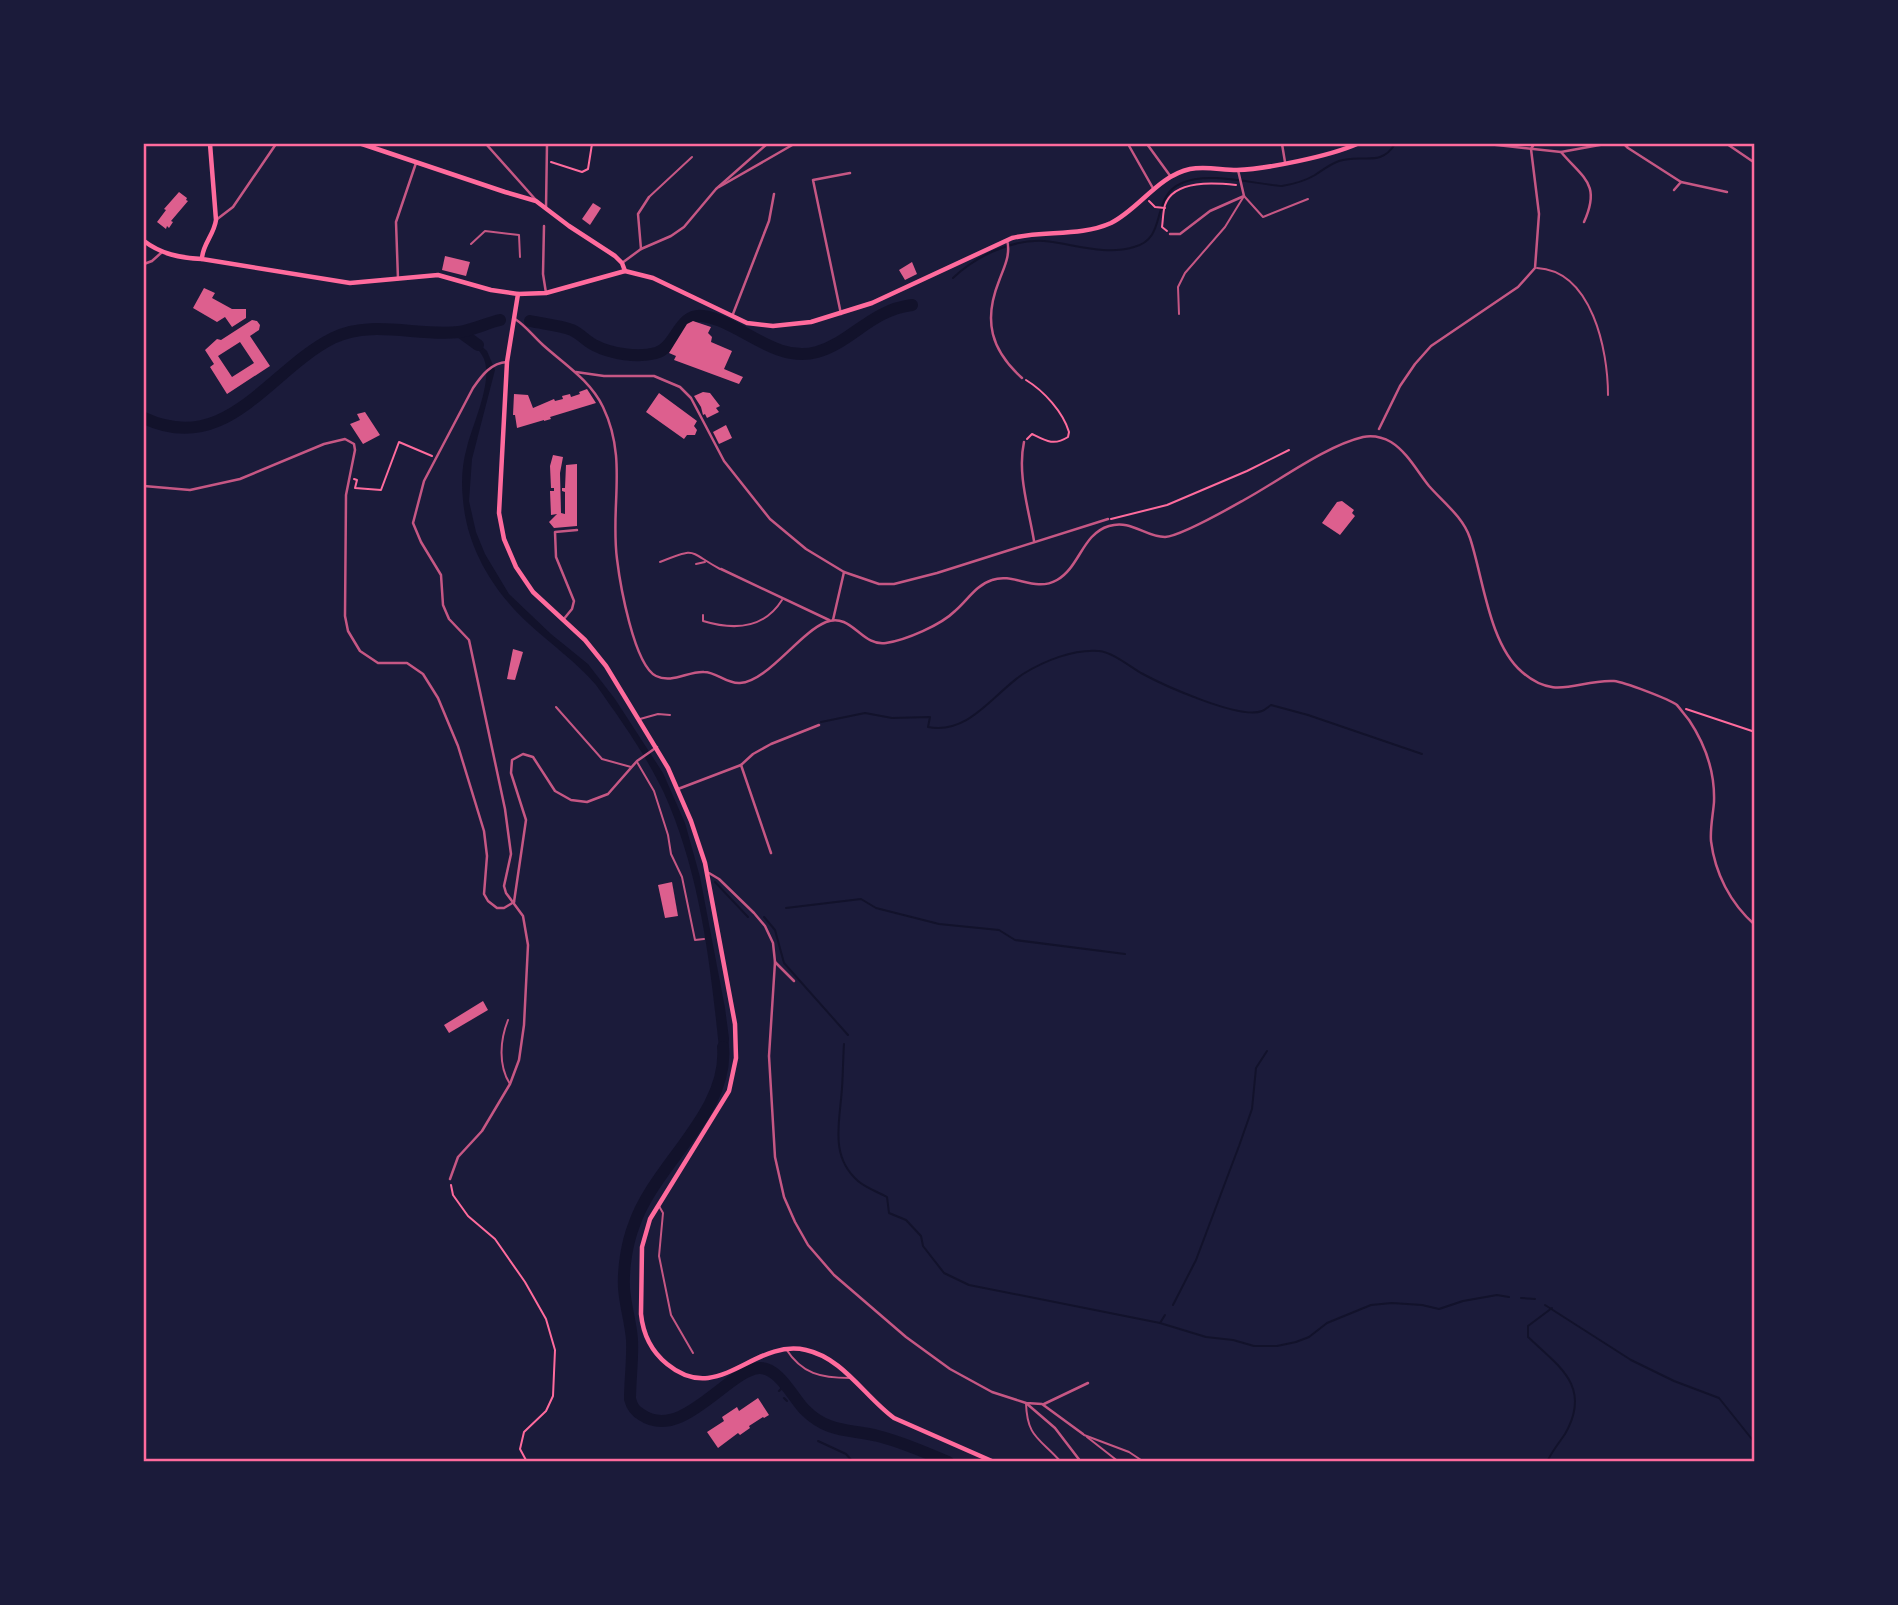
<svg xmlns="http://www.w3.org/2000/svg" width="1898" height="1605" font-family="'Noto Sans',sans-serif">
	<rect width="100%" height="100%" fill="#1b1b3a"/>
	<path fill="#12122b" d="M467,333L487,351L495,370L472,459L469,501L476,532L485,554L509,594L551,634L588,664L615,699L663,773L685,823L700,877L725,1008L729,1038L728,1060L719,1062V1048C710,961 700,873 664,793C646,755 620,719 596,685C576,662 551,644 529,624C493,591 467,548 463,500C461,482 462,464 467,447C473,423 493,382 484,359C480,349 471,343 462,337Z"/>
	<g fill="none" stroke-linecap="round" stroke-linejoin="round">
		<g stroke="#12122b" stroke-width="2">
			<path d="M953,278C976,256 1012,239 1044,241C1075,244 1104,256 1134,247C1169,238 1149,197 1182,183C1208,171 1254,184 1282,186C1294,184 1305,181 1315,175C1323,170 1330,164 1339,161C1362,153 1380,168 1395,144"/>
			<path d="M821,722L865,713L892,718L930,717L928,727C969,735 993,694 1023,674C1044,661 1073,649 1099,651C1112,652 1129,666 1141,673C1163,685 1240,720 1262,711C1265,710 1268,707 1271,705L1308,715L1422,754"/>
			<polyline points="715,882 748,917"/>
			<polyline points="786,908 861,899 876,908 939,924 999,930 1015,940 1125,954"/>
			<polyline points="764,917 775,930 784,963 848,1035"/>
			<path d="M844,1044C843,1059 843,1074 842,1088C840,1121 829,1156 858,1181C866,1188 878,1192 887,1197L889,1213L906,1220L921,1236L923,1246L944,1273L969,1285L1160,1323L1206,1337L1233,1340L1254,1346H1277L1296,1342L1309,1337L1327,1323L1371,1305L1392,1303L1422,1305L1439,1309L1463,1301L1497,1295L1509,1297"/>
			<polyline points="1521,1298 1535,1299"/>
			<polyline points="1173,1305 1196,1260 1239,1146 1252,1109 1256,1068 1267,1051"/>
			<polyline points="1545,1305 1631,1360 1674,1381 1719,1398 1755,1443"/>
			<polyline points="1160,1323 1165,1315"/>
			<polyline points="779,1391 782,1388 782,1382"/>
			<polyline points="784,1398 787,1401"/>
			<polyline points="818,1441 846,1454 853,1462"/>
			<path d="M1547,1462C1552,1451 1559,1443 1565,1434C1592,1387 1560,1367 1528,1337V1326L1552,1308"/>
		</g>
		<g stroke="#12122b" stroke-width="12">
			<path d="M530,321C544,324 559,325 572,330C581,334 586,341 594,345C611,354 638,358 656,353C676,348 679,312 703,316C742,322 775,364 817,352C852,342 871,310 912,305"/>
			<polyline points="460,332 478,345"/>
			<path d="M144,418C227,457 269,370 333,338C372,319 419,337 459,332C473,330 487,323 500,320"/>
			<path d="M723,1047C729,1113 654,1165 634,1225C627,1243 623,1268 624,1288C625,1305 631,1323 632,1340C633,1359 630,1380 630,1399C632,1407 635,1411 642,1415C682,1442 728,1370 759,1368C779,1367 793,1398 805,1410C828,1433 849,1429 878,1436C902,1442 925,1452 948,1462"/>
		</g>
	</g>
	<g fill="#dd5f8e" fill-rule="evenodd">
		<polygon points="179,192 187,198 186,200 188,201 171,221 173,222 169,228 167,226 166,229 157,222 166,210 164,209"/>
		<polygon points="593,203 601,208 590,225 582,219"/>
		<polygon points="445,256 470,262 466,276 442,270"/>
		<polygon points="912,262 917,274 905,280 899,270"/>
		<polygon points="204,288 215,293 212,298 232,309 246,309 246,318 232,327 225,317 217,322 193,308"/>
		<path d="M252,320L257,321L260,325L259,330L250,336L270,366L227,394L210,367L214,364L205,350L217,339L221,340ZM240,342L254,363L232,377L218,356Z"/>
		<polygon points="693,321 711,327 708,333 712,337 711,342 732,351 724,369 743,377 739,384 674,360 676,356 669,353 687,324"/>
		<polygon points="587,389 596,403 550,417 551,419 544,421 544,420 517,428 515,415 513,415 514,394 528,395 533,408 554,399 555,401 563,399 562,396 570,394 571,397 580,394 579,392"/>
		<polygon points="703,392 710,393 720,406 716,408 719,412 707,418 705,414 703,415 701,407 694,396"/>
		<polygon points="659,393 697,421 694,426 697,430 695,435 687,435 684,439 646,412"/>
		<polygon points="365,412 380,435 363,444 350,424 360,420 357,414"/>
		<polygon points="726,425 732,438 719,444 713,432"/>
		<polygon points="553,455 563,457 560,473 561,513 565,514 565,492 562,491 562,488 565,488 566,465 577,464 577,526 554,528 549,522 557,514 551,515 550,491 554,491 554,488 551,488 550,466"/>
		<polygon points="1342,501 1354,510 1352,513 1355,516 1340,535 1322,523 1337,502"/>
		<polygon points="513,649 523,652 515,680 507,679"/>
		<polygon points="672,882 678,916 665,918 658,885"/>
		<polygon points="483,1001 488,1010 449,1033 444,1025"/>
		<polygon points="758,1398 769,1415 764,1418 763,1417 749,1426 750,1428 740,1435 738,1433 718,1448 707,1432 724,1421 722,1417 737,1407 739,1411"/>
	</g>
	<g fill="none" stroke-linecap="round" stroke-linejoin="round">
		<g stroke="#ff6b9d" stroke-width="2">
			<polyline points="551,162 582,172 588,169 592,144"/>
			<polyline points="1149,201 1155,207 1165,208"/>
			<path d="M1167,231L1162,227C1163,220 1163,211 1165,205C1174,179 1216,183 1236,185"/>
			<path d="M1026,380C1044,391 1063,412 1069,432L1068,437C1054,446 1046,441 1032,434L1027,439"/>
			<polyline points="354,479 357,480 355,488 381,490 399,442 432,456"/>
			<polyline points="1111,519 1167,505 1247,471 1289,450"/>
			<polyline points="1686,709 1755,732"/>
			<polyline points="451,1185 453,1195 468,1216 495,1239 525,1282 546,1319 555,1350 553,1396 546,1411 524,1432 520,1449 527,1462"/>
			<polyline points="144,1457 146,1462"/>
		</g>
		<g stroke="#c65784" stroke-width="2">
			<polyline points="649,197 692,157"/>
			<polyline points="471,244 485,231 519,235 520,257"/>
			<path d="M1537,268C1592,271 1608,350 1608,395"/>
			<polyline points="1179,314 1178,287 1185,273 1225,227 1244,196 1263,217 1308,199"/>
			<path d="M660,562C698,547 687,551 720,569"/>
			<polyline points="696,564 705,562"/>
			<path d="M703,615V621C733,630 764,629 782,600"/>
			<polyline points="556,707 602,759 631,767"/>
			<polyline points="640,719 658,714 670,715"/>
			<polyline points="637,762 654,791 668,835 671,854 682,877 695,940 704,939"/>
			<path d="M508,1020C500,1040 498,1065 510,1084"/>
			<polyline points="659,1206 663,1213 659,1256 671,1315 693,1353"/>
			<path d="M786,1349C802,1374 821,1378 850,1378"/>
			<path d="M1026,1403C1027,1438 1040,1438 1061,1462"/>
			<polyline points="1084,1435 1129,1452 1144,1462"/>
			<polyline points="1087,1437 1119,1462"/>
		</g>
		<g stroke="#c65784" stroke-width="2.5">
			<polyline points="486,144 535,199"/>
			<polyline points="1128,144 1154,190"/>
			<polyline points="1147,144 1171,177"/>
			<polyline points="1282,144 1285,162"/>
			<polyline points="1488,144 1561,152 1605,144"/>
			<polyline points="1624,144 1628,148 1681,182"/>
			<polyline points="1727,144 1755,163"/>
			<path d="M1561,152C1584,179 1601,184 1584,222"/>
			<polyline points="719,187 794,144"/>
			<polyline points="1674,190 1681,182 1727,192"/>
			<polyline points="546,208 547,144"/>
			<polyline points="216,220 233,207 276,144"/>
			<polyline points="544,226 543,274 546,293"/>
			<polyline points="1170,234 1180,234 1210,211 1244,196 1238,170"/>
			<path d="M1007,240C1011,255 1004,267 999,281C983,321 991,350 1022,378"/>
			<polyline points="641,249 638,214 649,197"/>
			<polyline points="622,263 641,249 671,236 684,227 716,189 767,144"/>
			<polyline points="144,264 152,261 161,253"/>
			<polyline points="398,279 396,222 416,163"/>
			<polyline points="733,314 769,221 774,194"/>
			<polyline points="841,314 813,180 850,173"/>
			<path d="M515,319C526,326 533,336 543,345C564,364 590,380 603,407C628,459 610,506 617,559C620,584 634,665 656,676C672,684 688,671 704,672C717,672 726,684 740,683C767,682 799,633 826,622C852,612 861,647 886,643C906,640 941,625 955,611C967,601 976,585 992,580C1014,572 1034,593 1057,580C1080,567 1082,534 1109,526C1131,519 1145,537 1165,537C1181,536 1228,509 1244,500C1279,481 1325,446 1363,437C1374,435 1382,437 1391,442C1407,452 1417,471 1429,486C1443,502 1463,517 1470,538C1483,577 1489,644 1522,672C1556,702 1578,679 1614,681C1624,682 1669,699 1677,705C1678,706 1688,719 1689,720C1705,744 1715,773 1714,802C1713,815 1710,828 1711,841C1715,873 1730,903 1755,925"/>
			<polyline points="576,372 604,376 654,376 680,387 691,398 724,461 770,519 806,549 844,572 879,584 894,584 937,573 1108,519"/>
			<polyline points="1379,429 1400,386 1415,364 1431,346 1518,287 1535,268 1539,214 1531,149 1534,144"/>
			<path d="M1024,442C1017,474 1029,510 1034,541"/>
			<polyline points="144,486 190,490 240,479 324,444 345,439 354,444 355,450 346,495 345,616 348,631 360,651 378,663 407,663 423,674 438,698 458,746 484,831 487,856 484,894 488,901 497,908 504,908 514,902"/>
			<polyline points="721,569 829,620"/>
			<polyline points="563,620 572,609 574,601 556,557 555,532 577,530"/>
			<polyline points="833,620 844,572"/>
			<polyline points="741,765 771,853"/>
			<polyline points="678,789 741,765 753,754 771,744 819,725"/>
			<polyline points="709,873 719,879 754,913 765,926 773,943 775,962 769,1056 775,1157 784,1197 795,1222 808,1245 834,1275 906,1337 950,1369 992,1392 1026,1403 1042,1404 1083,1434"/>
			<polyline points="514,902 526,820 511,773 512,760 523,754 533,757 555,791 571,800 587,802 608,794 637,761 657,747"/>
			<polyline points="775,962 794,981"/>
			<path d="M450,1179L458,1157L482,1131L510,1084L519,1060L524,1025L528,945L523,916L506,893L504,886L511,854L505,809L469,640L449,619L443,605L441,575L421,542L413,523L424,481L473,388C482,375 491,363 507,362"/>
			<polyline points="1026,1403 1055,1428 1081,1462"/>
			<polyline points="1044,1404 1088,1383"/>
		</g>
		<g stroke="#ff6b9d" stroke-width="4.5">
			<polyline points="362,144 505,192 536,201 569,226 615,256 622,263 625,271"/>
			<path d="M144,241C161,254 180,258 202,259"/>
			<path d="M518,294L546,293L625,271L653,278L747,323L773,326L811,322L872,303L1012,238C1044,230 1080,237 1111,223C1139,209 1158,176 1190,169C1206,166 1221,170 1237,170C1267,169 1330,156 1357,144"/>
		</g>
		<path stroke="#ff6b9d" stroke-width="4.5" d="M210,144L216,220C214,235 202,245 202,259L350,283L438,275L491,290L518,294L507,362L499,513L504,539L516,567L533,592L585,640L606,666L668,768L691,821L705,863L735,1024L736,1058L729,1091L650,1219L642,1247L641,1314C643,1334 651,1351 667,1364C719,1407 753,1338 806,1350C843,1358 865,1397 894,1418L994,1462"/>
	</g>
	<rect width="1898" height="1605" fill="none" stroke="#1b1b3a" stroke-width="290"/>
	<rect x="145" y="145" width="1608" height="1315" fill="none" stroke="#ff6b9d" stroke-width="2.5"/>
</svg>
